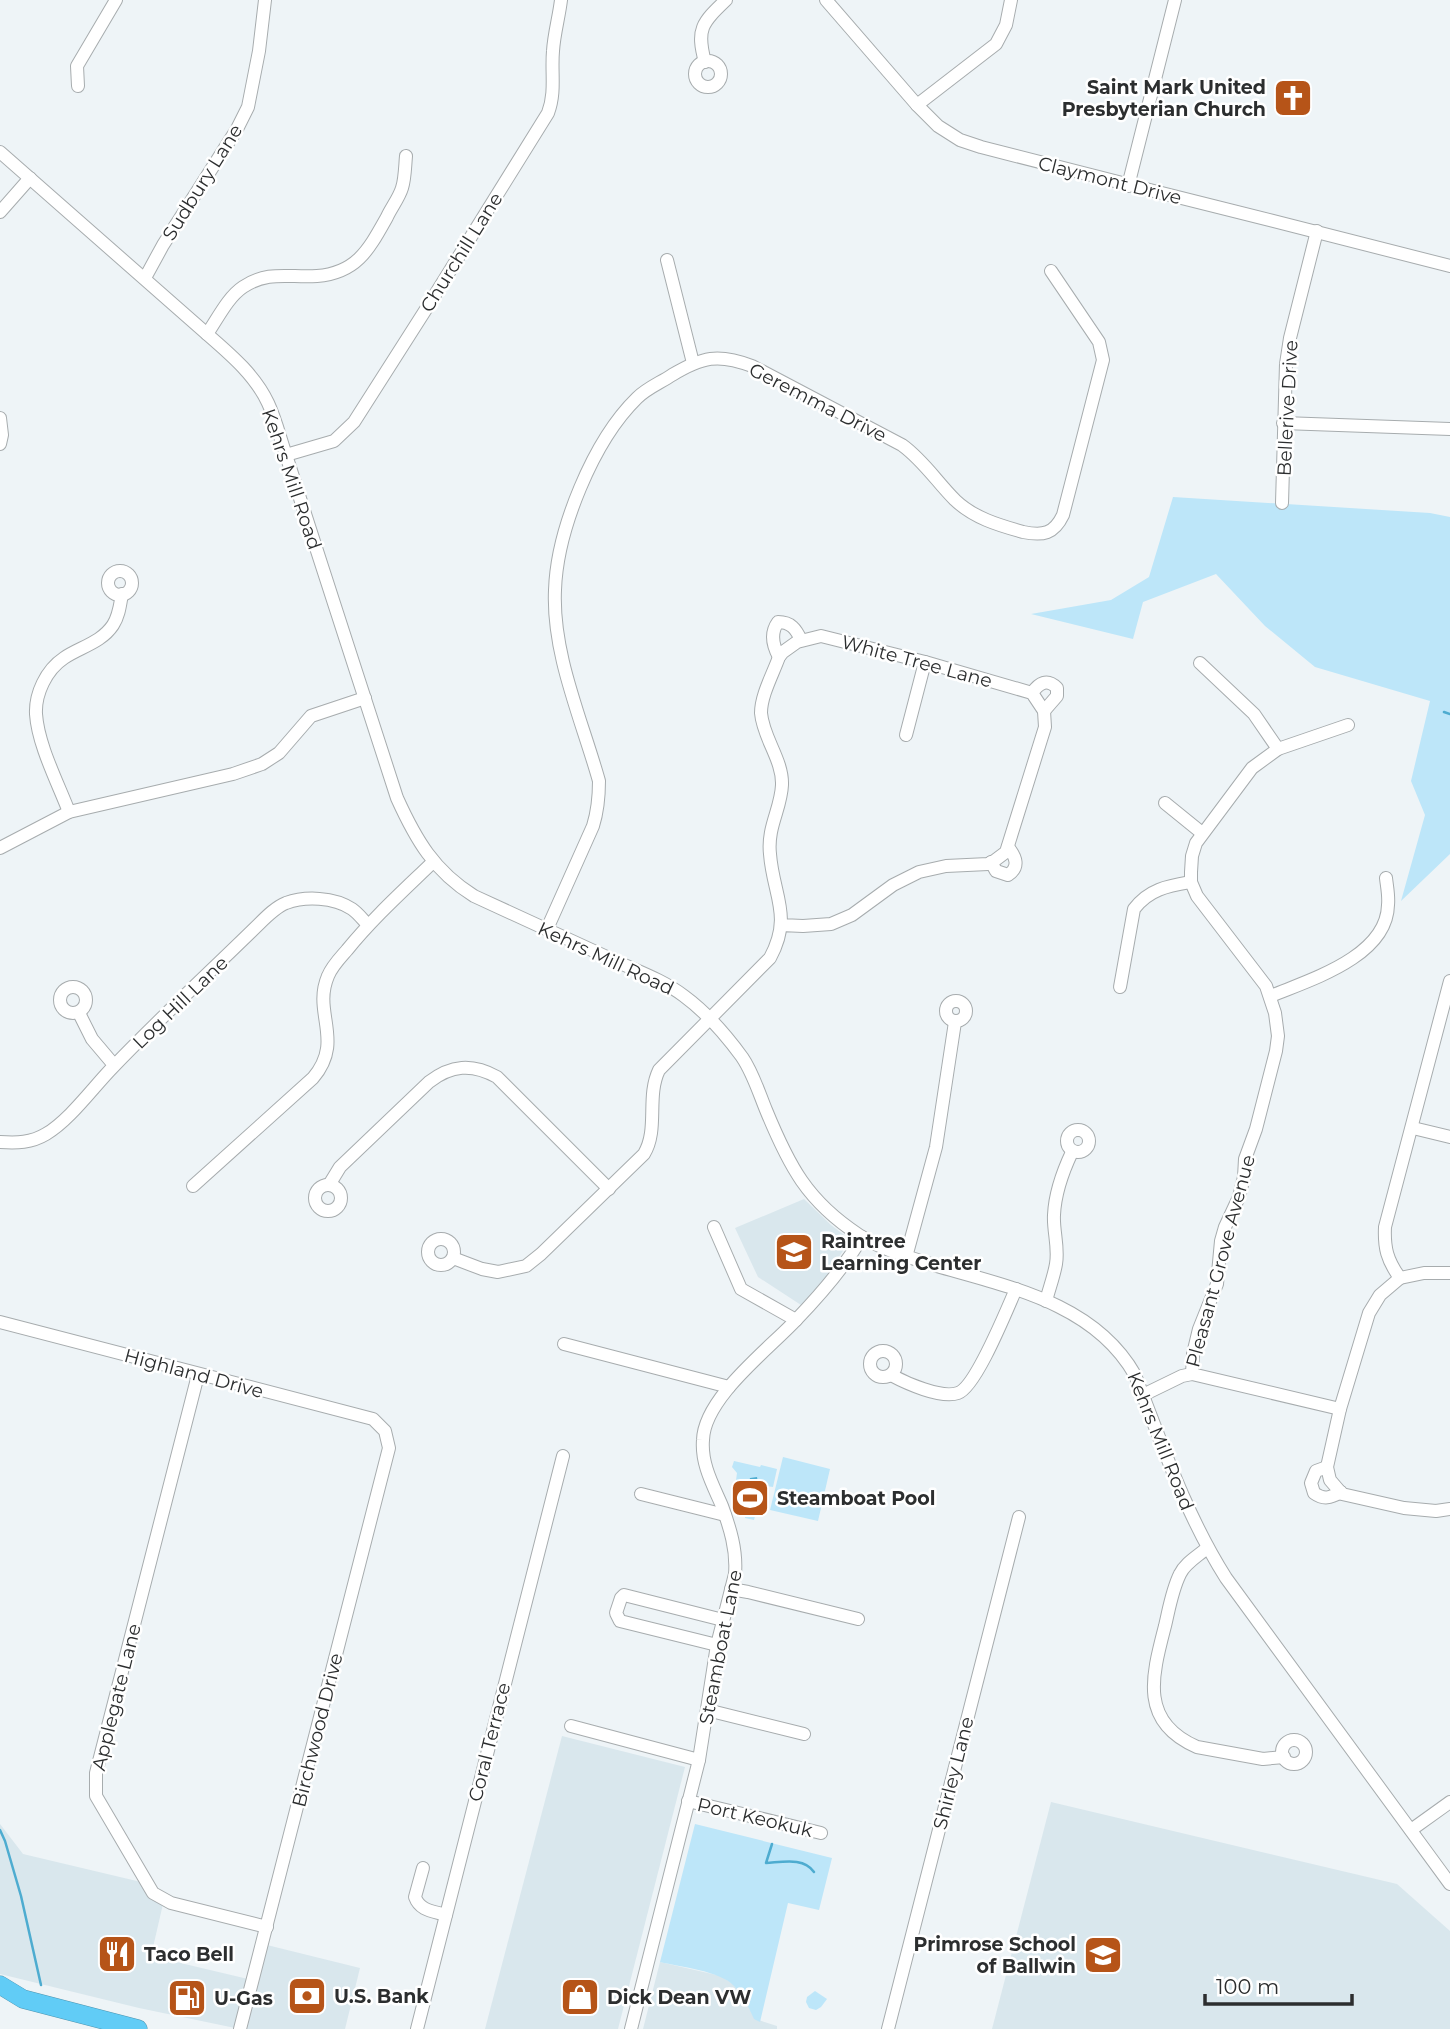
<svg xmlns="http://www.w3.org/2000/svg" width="1450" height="2029" font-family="Montserrat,sans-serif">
	<rect width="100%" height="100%" fill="#eef4f7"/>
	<g fill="#d9e7ed">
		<polygon points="804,1199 831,1225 844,1235 847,1242 846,1246 820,1287 801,1305 758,1277 735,1228"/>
		<polygon points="562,1736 685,1767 618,2029 485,2029"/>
		<polygon points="1051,1802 1397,1884 1450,1931 1450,2029 992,2029"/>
		<polygon points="0,1824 23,1854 141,1882 163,1904 151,1956 248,1979 235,2028 139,2008 0,1974"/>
		<polygon points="267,1945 360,1968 345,2029 247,2029"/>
		<polygon points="660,1962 721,1976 733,1984 746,2001 755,2019 777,2026 777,2029 643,2029"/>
	</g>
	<g fill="#bde6f9">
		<polygon points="1173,497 1430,513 1450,517 1450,854 1401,901 1425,815 1411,781 1430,701 1315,667 1265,626 1216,574 1143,602 1133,639 1031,614 1111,600 1149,577"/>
		<polygon points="783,1457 830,1469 818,1521 770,1510"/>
		<polygon points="734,1461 760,1467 761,1465 777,1469 773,1487 766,1486 760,1509 757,1509 754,1520 745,1518 745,1511 740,1510 735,1488 737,1473 732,1467"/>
		<path d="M695,1824L832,1858L819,1910L788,1903L760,2022L754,2019C749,2008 743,1995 734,1986C721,1971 680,1967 660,1962Z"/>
		<polygon points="815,1991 827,1999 821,2007 816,2010 809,2008 806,2002 807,1997"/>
	</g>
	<polygon fill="#4eacd0" points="757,1477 760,1494 754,1495 750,1505 744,1507 740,1487 748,1485 750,1478"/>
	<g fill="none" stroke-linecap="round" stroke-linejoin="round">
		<g stroke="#4eacd0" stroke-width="2.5">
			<polyline points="1444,712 1450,714"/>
			<polyline points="0,1830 5,1841 21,1896 41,1985"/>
			<path d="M772,1844L766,1863C783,1862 804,1857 814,1872"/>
		</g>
		<g stroke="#a7acae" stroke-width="14">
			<g id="minor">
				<path d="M826,0L917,105L938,126L960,140L981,147C1137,188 1294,225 1450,266"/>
				<circle cx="708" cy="74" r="13"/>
				<path d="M705,62C696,29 702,23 726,0"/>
				<polyline points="78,86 77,66 116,0"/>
				<polyline points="917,105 996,44 1006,25 1011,0"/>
				<path d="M0,152L207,334C230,354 255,375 268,403C276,420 280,438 286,455L397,798C416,840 434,871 474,896C519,917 564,937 609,958C634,970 662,979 684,996C707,1013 726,1035 742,1057C753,1073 759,1093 766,1110C789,1166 807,1201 859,1235C882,1250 911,1258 937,1266C1010,1287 1095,1304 1135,1375C1162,1444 1186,1515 1226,1578L1450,1884"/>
				<polyline points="1128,186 1175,0"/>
				<polyline points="0,212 30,178"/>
				<polyline points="667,260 693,363"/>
				<polyline points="145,278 163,245 237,129 248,107 259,51 265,0"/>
				<path d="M207,334C218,318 228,297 243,287C268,270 290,278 317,276C357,273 369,249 387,217C391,208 399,198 402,188C405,179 405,167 406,156"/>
				<polyline points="0,418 2,435 0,444"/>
				<polyline points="1283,423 1450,429"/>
				<path d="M286,455L334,441L354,422L428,306L548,113C556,92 551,72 553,51C554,34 559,17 561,0"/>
				<polyline points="1282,503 1286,364 1290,338 1317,231"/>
				<circle cx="120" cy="583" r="12"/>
				<path d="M779,657C773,646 770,633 778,622C791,622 796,629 801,640"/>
				<polyline points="1200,663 1254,714 1278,749"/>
				<path d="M1032,693C1039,683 1047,678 1057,688V696L1044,711"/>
				<polyline points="906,735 925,662"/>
				<polyline points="1165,803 1202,833"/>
				<path d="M69,812C58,783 38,745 36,714C35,694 46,670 64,658C80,647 101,643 113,625C119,616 120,605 122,594"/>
				<polyline points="0,848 69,812 233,774 262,764 279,753 311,716 365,698"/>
				<path d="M991,862L996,871L1008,875C1020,867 1016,857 1008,847"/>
				<path d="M547,929L593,826C598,810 599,797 599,781C582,720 552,654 555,590C557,530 593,441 637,398C647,388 660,383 672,375C702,357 718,353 752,366L902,445C923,460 937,482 955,500C974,518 998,525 1023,532C1043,536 1054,534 1063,515L1103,360L1099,342L1051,271"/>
				<path d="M1450,981L1385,1227C1384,1248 1387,1260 1400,1278L1380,1295L1369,1313L1340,1409L1327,1467L1330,1480L1342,1494L1404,1508L1436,1511L1450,1509"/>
				<circle cx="73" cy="1000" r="13"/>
				<path d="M1120,987L1134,909C1149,889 1168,886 1191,882"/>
				<path d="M1271,996C1309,980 1387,957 1388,905C1389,896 1387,887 1386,878"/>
				<circle cx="956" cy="1011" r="10"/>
				<polyline points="79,1013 92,1039 114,1065"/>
				<polyline points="1413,1128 1450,1137"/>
				<circle cx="1078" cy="1141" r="11"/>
				<path d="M0,1142C17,1143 31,1143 46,1134C70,1120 94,1086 114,1066C161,1017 211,971 259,924C267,916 276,907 286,903C305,896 334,897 352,909C358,913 363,920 368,925"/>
				<path d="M329,1185L340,1167L429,1082C451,1065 472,1063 497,1077L609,1189"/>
				<circle cx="328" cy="1198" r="13"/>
				<path d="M193,1186L313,1078C345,1040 312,1013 328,976C332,966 340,958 347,950C373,918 403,891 433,862"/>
				<polyline points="714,1227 741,1289 796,1320"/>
				<circle cx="441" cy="1252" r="13"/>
				<polyline points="906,1257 936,1147 955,1022"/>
				<path d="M453,1258L482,1269L498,1272L526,1266L541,1254L644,1154C659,1129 646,1097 659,1070L770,958C793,916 773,895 770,854C767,827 781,809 782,785C783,760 763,738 761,713C761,695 773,674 779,657L783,652L797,642L821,636L925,662L1032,693L1044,711L1045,727L1006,852L994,861L988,864L946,866L919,872L893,885L852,915L831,924L803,926L781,925"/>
				<polyline points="1400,1278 1424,1273 1450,1273"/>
				<path d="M1046,1301C1049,1289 1054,1276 1056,1264C1059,1247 1053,1231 1054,1215C1055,1193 1063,1171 1072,1152"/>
				<polyline points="0,1322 373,1419 385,1431 389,1448 240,2029"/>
				<polyline points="564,1344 729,1387"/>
				<circle cx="883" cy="1364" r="13"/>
				<polyline points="1192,1374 1193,1354 1199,1329 1217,1284 1221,1241 1225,1227 1239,1197 1244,1177 1245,1159 1256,1129 1276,1051 1278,1036 1275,1013 1266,986 1197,896 1191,882 1191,872 1192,856 1196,843 1252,768 1278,749 1348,725"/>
				<polyline points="198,1375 96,1773 96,1796 153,1893 171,1903 267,1927"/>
				<path d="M891,1375C906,1383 941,1399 958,1393C976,1387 1007,1309 1016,1289"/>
				<polyline points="1143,1395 1182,1376 1192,1374 1340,1409"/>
				<path d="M1327,1467L1316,1471L1311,1483L1314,1493C1324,1500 1330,1498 1341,1492"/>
				<polyline points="641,1494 725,1515"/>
				<path d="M1207,1548C1198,1556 1185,1563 1180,1574C1172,1590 1169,1609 1165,1626C1152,1676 1139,1722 1197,1747L1263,1759L1284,1757"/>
				<polyline points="731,1589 748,1592 858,1619"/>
				<polyline points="717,1645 620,1621 616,1613 621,1598 624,1595 723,1620"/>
				<polyline points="707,1710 804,1734"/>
				<polyline points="571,1726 699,1760"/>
				<circle cx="1294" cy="1752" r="12"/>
				<polyline points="688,1801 821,1833"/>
				<polyline points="1411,1830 1450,1802"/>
				<path d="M423,1868L415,1897C420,1911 433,1911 446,1915"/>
				<polyline points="417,2029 563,1456"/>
				<path d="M631,2029L699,1760L717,1645L735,1574C737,1550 730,1528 722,1506C713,1485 701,1464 703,1440C704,1398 768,1350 796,1320C821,1294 844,1268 862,1237"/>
				<polyline points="888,2029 1019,1517"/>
			</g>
		</g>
		<g stroke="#4e95b0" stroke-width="19">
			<polyline id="highway" points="0,1985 23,1999 138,2029"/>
		</g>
		<use href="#minor" stroke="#fff" stroke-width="12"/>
		<use href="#highway" stroke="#61ccf6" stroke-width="18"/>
	</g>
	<defs>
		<g id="church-square" transform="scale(2.0125)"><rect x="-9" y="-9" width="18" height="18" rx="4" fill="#b65418" stroke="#fff"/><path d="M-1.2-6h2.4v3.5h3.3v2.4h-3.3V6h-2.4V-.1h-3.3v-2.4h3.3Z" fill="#fff"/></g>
		<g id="school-square" transform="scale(2.0125)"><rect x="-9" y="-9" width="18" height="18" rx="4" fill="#b65418" stroke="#fff"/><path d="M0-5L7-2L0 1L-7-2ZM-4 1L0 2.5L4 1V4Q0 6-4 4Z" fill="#fff"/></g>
		<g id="stadium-square" transform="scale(2.0125)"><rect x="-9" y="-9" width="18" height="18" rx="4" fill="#b65418" stroke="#fff"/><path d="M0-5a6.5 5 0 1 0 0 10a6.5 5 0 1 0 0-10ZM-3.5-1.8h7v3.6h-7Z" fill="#fff"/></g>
		<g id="restaurant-square" transform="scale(2.0125)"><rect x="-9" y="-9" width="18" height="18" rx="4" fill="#b65418" stroke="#fff"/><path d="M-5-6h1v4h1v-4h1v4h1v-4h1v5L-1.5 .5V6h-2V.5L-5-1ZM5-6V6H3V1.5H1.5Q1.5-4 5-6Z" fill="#fff"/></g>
		<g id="bank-square" transform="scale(2.0125)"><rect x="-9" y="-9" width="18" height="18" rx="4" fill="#b65418" stroke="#fff"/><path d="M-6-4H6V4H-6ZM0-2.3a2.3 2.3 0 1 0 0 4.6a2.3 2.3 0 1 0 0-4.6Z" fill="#fff"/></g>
		<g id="shop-square" transform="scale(2.0125)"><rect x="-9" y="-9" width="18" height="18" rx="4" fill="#b65418" stroke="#fff"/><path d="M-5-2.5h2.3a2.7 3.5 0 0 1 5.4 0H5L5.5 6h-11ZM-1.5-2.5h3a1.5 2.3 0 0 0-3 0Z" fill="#fff"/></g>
		<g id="fuel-square" transform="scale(2.0125)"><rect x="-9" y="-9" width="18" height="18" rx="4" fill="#b65418" stroke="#fff"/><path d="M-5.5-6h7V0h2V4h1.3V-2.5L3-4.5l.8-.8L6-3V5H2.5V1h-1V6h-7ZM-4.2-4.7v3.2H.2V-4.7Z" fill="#fff"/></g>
	</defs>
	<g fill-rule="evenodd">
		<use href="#church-square" x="1293" y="98"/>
		<use href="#school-square" x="794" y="1252"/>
		<use href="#stadium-square" x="750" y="1498"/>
		<use href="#restaurant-square" x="117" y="1954"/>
		<use href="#school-square" x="1103" y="1955"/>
		<use href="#bank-square" x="307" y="1996"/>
		<use href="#shop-square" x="580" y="1997"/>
		<use href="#fuel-square" x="187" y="1998"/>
	</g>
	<g text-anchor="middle" stroke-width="5" stroke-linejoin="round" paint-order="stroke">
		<g font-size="19" font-weight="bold" fill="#2c2e2f" stroke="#fff" text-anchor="start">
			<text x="1266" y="94" text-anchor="end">Saint Mark United<tspan x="1266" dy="22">Presbyterian Church</tspan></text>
			<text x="821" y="1248">Raintree<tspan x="821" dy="22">Learning Center</tspan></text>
			<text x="777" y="1505">Steamboat Pool</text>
			<text x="1076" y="1951" text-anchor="end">Primrose School<tspan x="1076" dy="22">of Ballwin</tspan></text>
			<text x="144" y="1961">Taco Bell</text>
			<text x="334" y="2003">U.S. Bank</text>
			<text x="607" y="2004">Dick Dean VW</text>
			<text x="214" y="2005">U-Gas</text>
		</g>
		<g font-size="19" fill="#2c2e2f" stroke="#fff">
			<text transform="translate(1110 180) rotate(14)" y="7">Claymont Drive</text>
			<text transform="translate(202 182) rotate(-58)" y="7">Sudbury Lane</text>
			<text transform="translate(461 252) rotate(-58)" y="7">Churchill Lane</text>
			<text transform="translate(818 402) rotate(27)" y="7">Geremma Drive</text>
			<text transform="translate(1287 408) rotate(-87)" y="7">Bellerive Drive</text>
			<text transform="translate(292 479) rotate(71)" y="7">Kehrs Mill Road</text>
			<text transform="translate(917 661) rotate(15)" y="7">White Tree Lane</text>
			<text transform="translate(606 958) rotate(25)" y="7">Kehrs Mill Road</text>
			<text transform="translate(180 1002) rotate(-44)" y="7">Log Hill Lane</text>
			<text transform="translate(1220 1261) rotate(-75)" y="7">Pleasant Grove Avenue</text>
			<text transform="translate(194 1373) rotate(15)" y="7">Highland Drive</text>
			<text transform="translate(1161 1441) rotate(68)" y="7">Kehrs Mill Road</text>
			<text transform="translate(720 1647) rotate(-79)" y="7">Steamboat Lane</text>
			<text transform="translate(116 1697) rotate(-76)" y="7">Applegate Lane</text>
			<text transform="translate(317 1730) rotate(-76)" y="7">Birchwood Drive</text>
			<text transform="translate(489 1742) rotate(-76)" y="7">Coral Terrace</text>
			<text transform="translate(953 1773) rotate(-76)" y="7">Shirley Lane</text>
			<text transform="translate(755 1817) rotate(13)" y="7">Port Keokuk</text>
		</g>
	</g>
	<path d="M1205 1994v10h147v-10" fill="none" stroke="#2c2e2f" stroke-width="3.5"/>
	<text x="1216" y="1994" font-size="21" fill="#2c2e2f" stroke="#ffffff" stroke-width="5" paint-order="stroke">100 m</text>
</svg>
